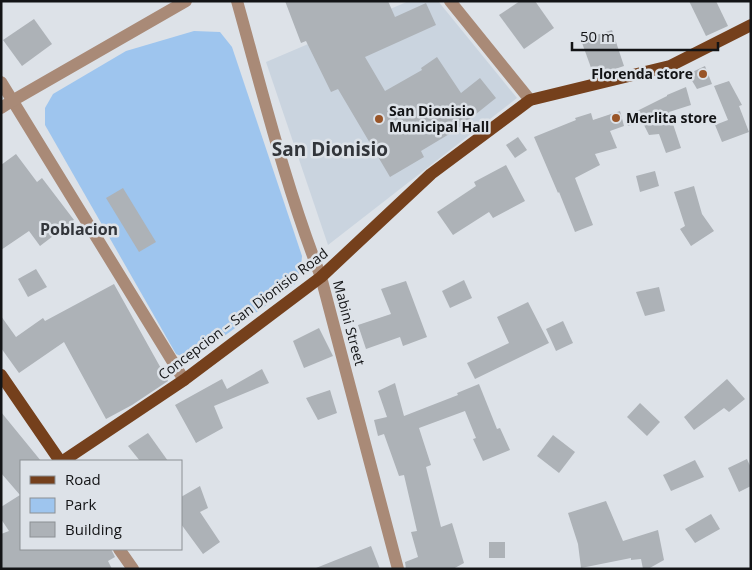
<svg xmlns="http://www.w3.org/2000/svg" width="752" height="570" font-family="'Open Sans',sans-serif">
	<rect width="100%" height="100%" fill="#dde2e8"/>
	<polygon fill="#cad4df" points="409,1 438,1 517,98 328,245 266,62"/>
	<polygon fill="#9ec5ee" points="194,31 220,32 232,47 302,256 301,268 295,284 201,353 183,357 176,354 45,125 45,108 53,94 126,51"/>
	<g fill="#adb2b7">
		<polygon points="285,1 388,1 395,17 426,3 436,25 365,57 385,91 422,70 421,68 437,57 461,93 480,78 496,98 456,130 421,151 424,157 390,177 338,89 331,92 306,41 301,43"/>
		<polygon points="520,1 535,1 554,28 524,49 499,15"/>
		<polygon points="689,1 716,1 728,26 706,36"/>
		<polygon points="34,19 52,44 22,66 3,40"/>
		<polygon points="612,30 624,66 594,76 581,40"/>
		<polygon points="705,66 712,84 697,89 688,74"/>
		<polygon points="729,81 742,105 739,106 749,132 722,142 715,125 728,120 714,86"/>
		<polygon points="686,87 691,105 669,112 681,148 666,153 659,134 649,135 642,121 628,126 625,117 667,96 667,95"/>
		<polygon points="620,111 624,126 610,131 617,148 595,154 600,165 575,178 593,225 575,232 559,192 558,193 534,137 576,120 575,118 591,113 593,120"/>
		<polygon points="518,137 527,150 515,158 506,145"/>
		<polygon points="16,154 37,182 42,178 74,220 40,246 29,231 1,250 1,165"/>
		<polygon points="506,165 525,201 493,218 489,212 453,235 437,212 476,186 474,182"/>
		<polygon points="655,171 659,186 640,192 636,176"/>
		<polygon points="694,186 702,214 714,231 691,246 680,229 685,226 674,192"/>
		<polygon points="123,188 156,242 139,252 106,198"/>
		<polygon points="36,269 47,287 28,297 18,279"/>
		<polygon points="464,280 472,298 450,308 442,291"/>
		<polygon points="406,281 427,337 403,346 400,337 366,349 358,325 391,314 381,289"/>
		<polygon points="114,284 168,381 132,405 106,419 64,342 19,373 1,348 1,316 16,337 43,318 45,321"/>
		<polygon points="659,287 665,311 645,316 636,292"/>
		<polygon points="528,302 549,343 475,379 467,363 509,343 497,317"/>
		<polygon points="563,321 573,343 556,351 546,329"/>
		<polygon points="319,328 333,356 304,368 293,341"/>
		<polygon points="262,369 269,383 214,406 223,428 196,443 175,405 222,379 227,389"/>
		<polygon points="727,379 745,399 729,412 724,408 694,430 684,417"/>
		<polygon points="395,383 404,416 458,395 457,393 479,384 497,429 500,428 510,450 483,461 473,439 476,438 465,411 419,428 431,465 426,467 441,527 452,523 464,563 453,569 406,569 405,562 418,557 411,532 417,531 404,475 399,476 384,434 378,436 374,420 387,417 378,391"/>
		<polygon points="330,390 337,413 318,420 306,398"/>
		<polygon points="640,403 660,422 647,436 627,417"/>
		<polygon points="1,412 41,461 21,461 21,549 111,549 115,557 108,561 112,569 1,569 1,534 9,531 1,519 1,507 20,495 1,473"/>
		<polygon points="148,433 168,461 140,461 128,446"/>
		<polygon points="553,435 575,452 559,473 537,456"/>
		<polygon points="747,459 751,468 751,486 739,492 728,468"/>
		<polygon points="695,460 704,477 671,491 663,475"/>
		<polygon points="200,486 208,508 200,512 220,542 203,554 181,524 181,497"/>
		<polygon points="606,501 623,541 658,530 664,560 648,569 643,569 641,559 631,560 631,558 581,568 578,544 568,513"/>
		<polygon points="711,514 720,529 695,543 685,529"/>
		<rect x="489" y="542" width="16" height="16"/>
		<polygon points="371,546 380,569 316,569 316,568"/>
	</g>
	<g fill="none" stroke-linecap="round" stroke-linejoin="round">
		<g stroke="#a98a77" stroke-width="12">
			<path d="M237,1C263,94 286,188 321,277L398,569"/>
			<polyline points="450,1 530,100"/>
			<polyline points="1,82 184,380"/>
			<polyline points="1,108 12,101 186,1"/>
			<polyline points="119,549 133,569"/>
		</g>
		<g stroke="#75401c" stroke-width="12">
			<polyline points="1,375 60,461"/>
			<polyline points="63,461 184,380 321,277 431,174 530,100 670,66 751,25"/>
		</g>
	</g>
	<g fill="#995528" stroke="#dde2e8" stroke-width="2">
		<circle cx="703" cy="74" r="5"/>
		<circle cx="616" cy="118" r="5"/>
		<circle cx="379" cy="119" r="5"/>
	</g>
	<g text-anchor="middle" stroke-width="5" stroke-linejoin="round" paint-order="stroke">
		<g font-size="14" font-weight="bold" fill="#131416" stroke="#dde2e8" text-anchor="start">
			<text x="693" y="79" text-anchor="end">Florenda store</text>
			<text x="389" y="116">San Dionisio<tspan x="389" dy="16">Municipal Hall</tspan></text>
			<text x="626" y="123">Merlita store</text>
		</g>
		<g font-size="14" fill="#131416" stroke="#dde2e8">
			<text transform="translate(243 314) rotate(-37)" y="5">Concepcion – San Dionisio Road</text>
			<text transform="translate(349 323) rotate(75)" y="5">Mabini Street</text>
		</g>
		<g font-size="16" font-weight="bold" fill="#32353a" stroke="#dde2e8">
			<text x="79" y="235">Poblacion</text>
		</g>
		<g font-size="19" font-weight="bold" fill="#32353a" stroke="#dde2e8">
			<text x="330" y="156">San Dionisio</text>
		</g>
	</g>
	<rect width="752" height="570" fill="none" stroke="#131416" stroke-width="5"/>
	<rect x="20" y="460" width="162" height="90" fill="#dde2e8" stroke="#8c9094"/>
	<rect x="30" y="476" width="25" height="8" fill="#75401c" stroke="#8c9094"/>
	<text x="65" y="485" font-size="15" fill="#131416">Road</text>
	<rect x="30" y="498" width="25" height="15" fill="#9ec5ee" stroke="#8c9094"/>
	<text x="65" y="510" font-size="15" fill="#131416">Park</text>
	<rect x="30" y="522" width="25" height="15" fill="#adb2b7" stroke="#8c9094"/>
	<text x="65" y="535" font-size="15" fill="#131416">Building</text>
	<path d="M572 42v8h146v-8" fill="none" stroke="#131416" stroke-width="2.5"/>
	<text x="580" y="42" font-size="15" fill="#131416" stroke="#dde2e8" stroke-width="4" paint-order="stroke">50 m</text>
</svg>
